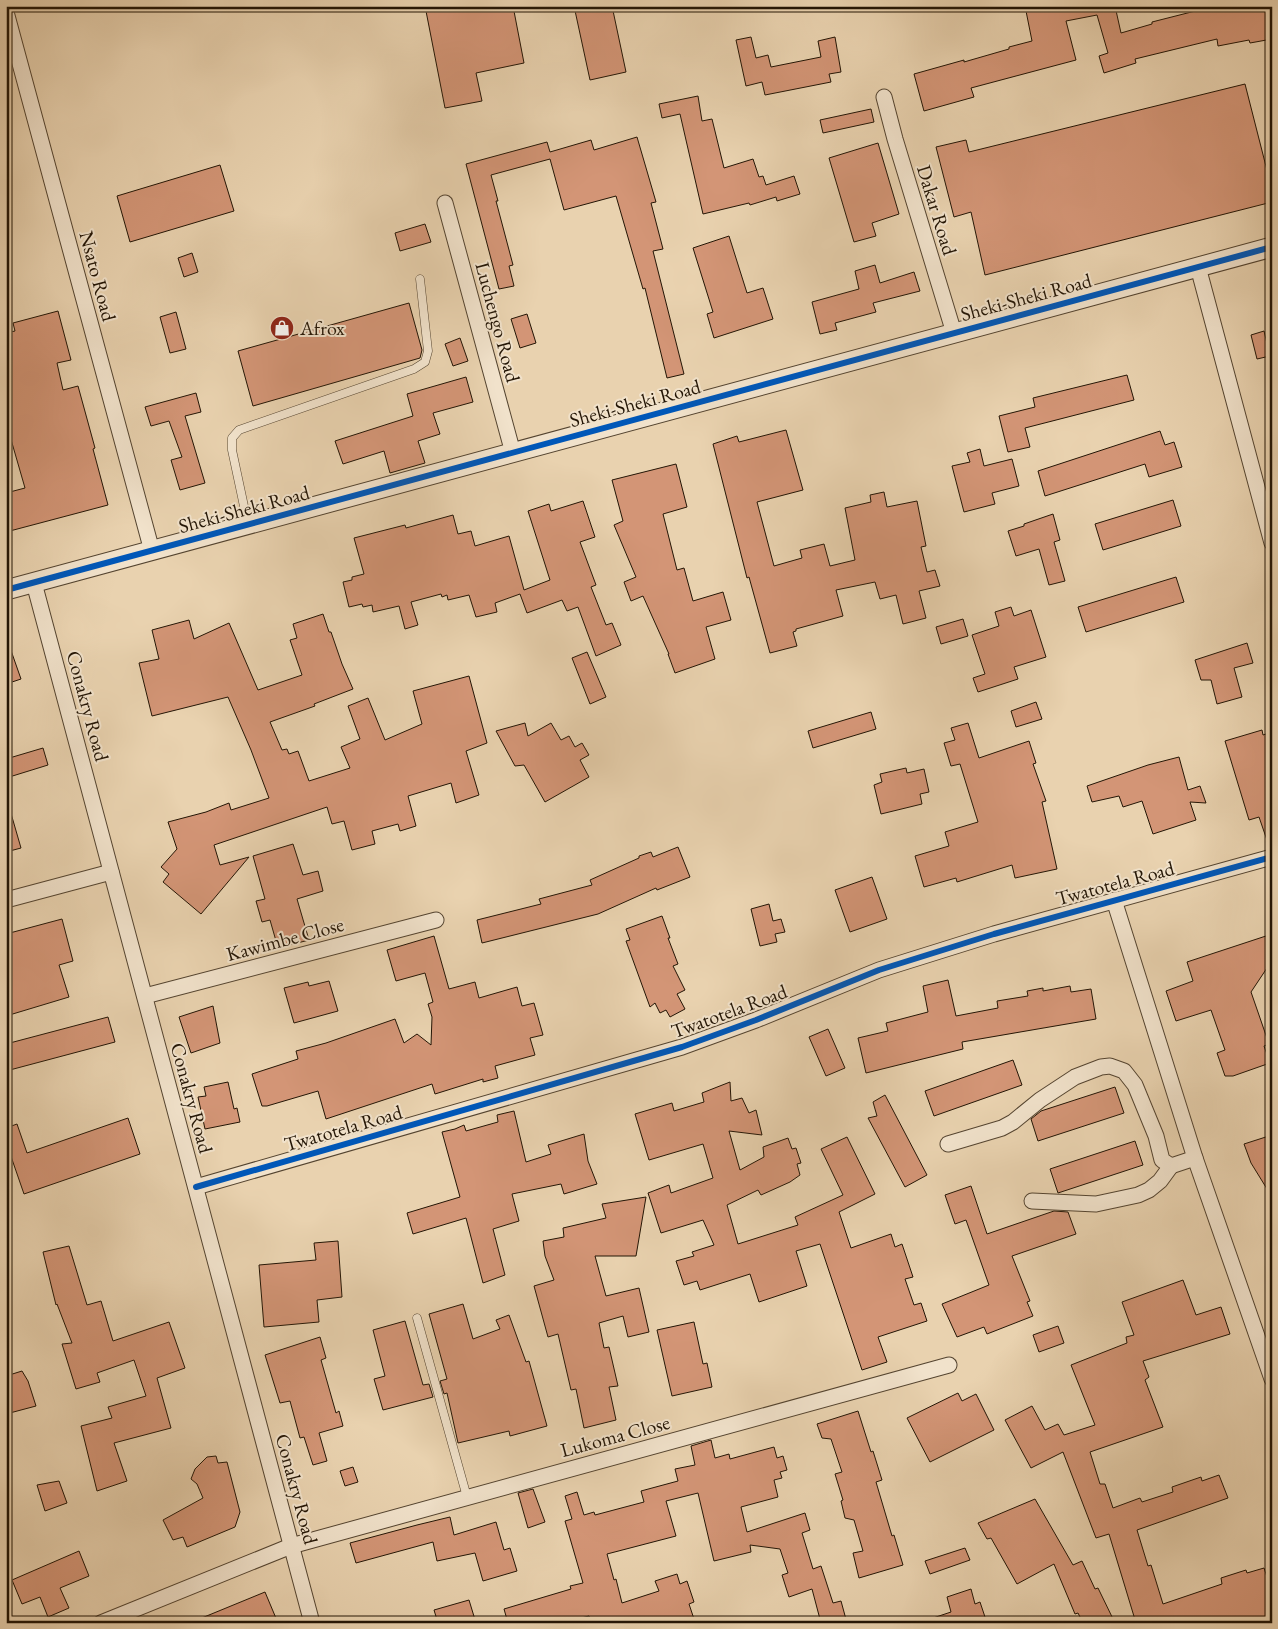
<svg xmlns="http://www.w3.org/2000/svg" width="1278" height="1629" font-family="'EB Garamond',serif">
	<rect width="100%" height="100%" fill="#e9d2af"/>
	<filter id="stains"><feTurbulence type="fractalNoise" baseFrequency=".004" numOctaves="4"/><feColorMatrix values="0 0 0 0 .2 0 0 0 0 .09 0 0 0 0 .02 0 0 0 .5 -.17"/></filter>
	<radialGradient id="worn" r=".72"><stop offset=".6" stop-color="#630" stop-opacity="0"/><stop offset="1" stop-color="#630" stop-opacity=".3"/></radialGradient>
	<g fill="#d39576" stroke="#231505">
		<polygon points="425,6 513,6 524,63 476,73 482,101 445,108"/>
		<polygon points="574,6 612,6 626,72 590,80"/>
		<polygon points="1025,6 1115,6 1121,33 1152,24 1152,22 1215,6 1272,6 1272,39 1250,43 1249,40 1218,46 1217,39 1135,59 1136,63 1104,73 1099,56 1108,53 1097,15 1066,21 1076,60 971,88 974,97 924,111 914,74 964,60 964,62 1009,49 1009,47 1032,41"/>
		<polygon points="751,37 756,58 768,55 771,67 821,57 818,41 835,37 841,72 829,74 831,82 765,95 762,82 746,86 736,40"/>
		<polygon points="1245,84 1272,190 1272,202 985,275 971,212 954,217 936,147 966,140 969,152"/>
		<polygon points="698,96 702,121 712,119 724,168 753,159 759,177 763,176 766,185 794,176 800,194 777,201 776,197 750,205 749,203 703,214 680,114 662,118 659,104"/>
		<polygon points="871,109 874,122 823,133 820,120"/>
		<polygon points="637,137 656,202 651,203 663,249 653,251 684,374 667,378 645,288 643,289 616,196 564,210 550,159 491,175 498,201 496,201 513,265 509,266 514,286 499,289 466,164 547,142 550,152 591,140 594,150"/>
		<polygon points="878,143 899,214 872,223 876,236 854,242 829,158"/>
		<polygon points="220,165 234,211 130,242 117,196"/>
		<polygon points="425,224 431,242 400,251 395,233"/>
		<polygon points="729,236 747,293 763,288 773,319 714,338 707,314 713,312 693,248"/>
		<polygon points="192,253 198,272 184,277 178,258"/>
		<polygon points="875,265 880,283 914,272 920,291 873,303 876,312 835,323 837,330 820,334 812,302 859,289 855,271"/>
		<polygon points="409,303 422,350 420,358 253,406 238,351"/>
		<polygon points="58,311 71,360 57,363 63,390 78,386 95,448 93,449 108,505 6,532 6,493 25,488 10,436 6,437 6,333 15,331 13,323"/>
		<polygon points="176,312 186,349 170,353 160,317"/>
		<polygon points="527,314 536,343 520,348 511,319"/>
		<polygon points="1264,331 1270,356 1257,359 1251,335"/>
		<polygon points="460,338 468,361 453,366 445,344"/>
		<polygon points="1127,375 1134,400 1025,428 1030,447 1008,452 999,416 1035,407 1033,398"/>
		<polygon points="466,377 473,402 433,413 440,434 418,441 425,463 390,473 384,451 343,464 335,441 413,416 407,394"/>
		<polygon points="196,393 201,412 185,416 205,483 180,490 171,460 182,457 169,421 151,426 145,407"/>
		<polygon points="786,430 803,490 757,502 774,566 802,558 800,550 824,544 830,566 855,560 845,508 871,502 870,495 884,492 887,507 917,501 926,546 921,547 927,572 935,570 940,586 919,591 926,618 903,624 896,595 880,599 875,582 836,590 843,616 796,629 796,631 793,632 797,646 770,653 749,577 747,578 713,444 737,436 739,442"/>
		<polygon points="1160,431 1165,445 1174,442 1182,467 1149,477 1145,464 1045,496 1038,471"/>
		<polygon points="980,449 984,466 1012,459 1019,486 992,493 995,504 964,512 952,466 970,462 967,453"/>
		<polygon points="676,464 687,507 663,514 677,570 684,568 693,601 723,592 731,620 706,627 715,659 675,673 668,654 669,654 643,596 631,601 624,582 636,577 614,525 623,521 612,480"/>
		<polygon points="1173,500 1181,526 1103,550 1095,524"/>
		<polygon points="583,501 595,537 580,542 596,585 591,587 606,625 612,623 621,645 596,656 578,607 567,611 562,600 527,613 520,594 495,603 497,612 476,617 469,595 448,600 447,595 442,597 441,594 411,602 418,625 405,629 399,606 373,612 372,605 363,607 362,604 349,607 343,582 352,580 352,577 364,574 354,538 405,525 406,528 453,515 458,534 471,531 475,546 509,536 524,590 550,580 528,511 549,504 551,511"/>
		<polygon points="1053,514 1060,540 1054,542 1065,581 1049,585 1039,549 1016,556 1008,531 1024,526 1024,524"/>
		<polygon points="1176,577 1184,602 1086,632 1078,607"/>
		<polygon points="1011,607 1014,616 1031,610 1046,657 1014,667 1018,679 978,692 973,678 985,674 972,635 999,626 995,612"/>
		<polygon points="323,614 329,632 331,632 342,664 353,689 314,704 315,706 270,722 282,750 287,749 289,754 298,751 309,781 350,768 341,747 360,739 348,706 368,698 385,740 422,724 413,691 469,676 487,743 466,751 479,795 456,803 451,783 408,796 416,826 400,831 398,824 372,831 375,844 352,850 344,821 332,824 327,807 214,845 220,865 249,857 201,914 163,882 169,874 161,867 177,849 168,822 206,812 229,803 231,810 269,798 251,750 228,697 152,716 139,663 159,659 152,630 189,620 194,639 229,623 258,690 302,675 290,640 297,638 293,624"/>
		<polygon points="963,619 968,636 941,644 936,627"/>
		<polygon points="6,642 8,642 21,679 6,684"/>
		<polygon points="1247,643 1253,663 1234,668 1242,697 1217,704 1211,680 1201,680 1195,660"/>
		<polygon points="587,652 606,697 590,704 572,658"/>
		<polygon points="1036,702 1042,719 1016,727 1011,711"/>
		<polygon points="871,712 876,729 813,748 808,731"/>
		<polygon points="525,723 528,736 551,723 561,740 569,736 575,747 582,743 589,755 580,760 589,777 545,802 524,765 515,766 496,731"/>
		<polygon points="968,723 979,758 1029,741 1036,763 1033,764 1046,801 1042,802 1057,869 1015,878 1012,865 957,882 956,878 924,887 915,856 949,846 945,832 978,822 960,764 951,766 944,743 955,740 951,728"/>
		<polygon points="1262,730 1263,735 1272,732 1272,846 1269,846 1259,817 1249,820 1225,741"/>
		<polygon points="43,748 48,765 6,778 6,759"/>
		<polygon points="1179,757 1188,790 1200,786 1206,803 1190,802 1196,820 1153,834 1142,801 1123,807 1119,796 1092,802 1087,786 1148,765"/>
		<polygon points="906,768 907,773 924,769 929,792 920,794 922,804 881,814 874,785 882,782 880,774"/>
		<polygon points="6,810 10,810 21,848 6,852"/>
		<polygon points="293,844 303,875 318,871 323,891 297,899 309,940 278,948 270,920 262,922 256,901 265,899 253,856"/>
		<polygon points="678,847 690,877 657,890 656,888 598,914 482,943 477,920 541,904 539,899 592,885 590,880 639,858 639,856 651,852 653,857"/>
		<polygon points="872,877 887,919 850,932 835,890"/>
		<polygon points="769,904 773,921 781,919 785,932 775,934 777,942 760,946 751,909"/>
		<polygon points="662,916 670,938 668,938 678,964 673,966 685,990 677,994 685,1009 670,1017 666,1010 660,1013 655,1003 650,1007 626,941 630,940 626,929"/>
		<polygon points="62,919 73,961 59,965 69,997 6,1016 6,934"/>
		<polygon points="1272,934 1272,966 1267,968 1251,992 1269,1044 1264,1046 1270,1063 1233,1076 1225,1076 1217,1053 1225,1050 1211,1010 1176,1021 1166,991 1193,981 1187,962"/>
		<polygon points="434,936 449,989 475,982 479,998 517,987 522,1006 534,1003 543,1035 530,1038 535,1055 495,1066 498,1078 483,1082 483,1079 435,1094 432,1084 326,1119 318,1091 267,1106 262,1106 252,1074 298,1059 296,1051 326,1043 395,1019 404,1043 417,1034 431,1045 432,1017 428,1004 433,1002 425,973 396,981 387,950"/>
		<polygon points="948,980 956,1016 998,1008 997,1001 1028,996 1027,991 1043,988 1043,991 1070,986 1071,992 1091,989 1096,1019 962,1042 963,1049 866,1073 858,1038 888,1031 886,1023 928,1012 923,986"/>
		<polygon points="329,981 338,1011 294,1023 284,988 308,982 309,986"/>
		<polygon points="213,1006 220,1043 191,1053 179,1017"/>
		<polygon points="108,1017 115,1042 6,1071 6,1044"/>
		<polygon points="828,1029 845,1068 826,1076 809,1037"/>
		<polygon points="1013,1060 1022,1085 934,1116 925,1091"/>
		<polygon points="228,1082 234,1109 237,1108 240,1122 205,1129 198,1097 206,1096 204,1087"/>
		<polygon points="730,1082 731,1101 742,1098 749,1113 756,1110 762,1135 729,1131 740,1170 764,1157 763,1147 788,1138 792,1149 796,1148 801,1163 797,1164 800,1175 790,1182 761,1195 758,1190 727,1205 738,1244 798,1225 795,1217 843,1195 821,1149 847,1137 875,1194 839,1212 851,1248 891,1234 895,1247 902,1244 913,1277 905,1279 914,1305 921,1303 927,1321 878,1337 887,1362 862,1370 820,1244 796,1251 807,1286 759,1302 750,1274 700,1290 697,1281 684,1285 676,1261 694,1256 692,1252 714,1245 703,1220 661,1233 648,1193 669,1185 671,1193 713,1178 703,1144 649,1160 635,1114 672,1103 674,1111 704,1102 702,1093"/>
		<polygon points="1115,1087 1124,1113 1038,1141 1031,1119 1041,1111"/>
		<polygon points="885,1095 927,1175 905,1187 868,1118 877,1116 873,1102"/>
		<polygon points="514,1111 526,1162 551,1154 548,1145 584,1134 588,1161 597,1184 564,1194 561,1184 512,1194 519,1221 493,1229 505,1275 483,1283 466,1218 413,1234 407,1213 460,1197 442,1132 455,1129 464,1125 466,1131 498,1122 497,1115"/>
		<polygon points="128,1118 140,1154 24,1194 6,1142 6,1128 17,1124 27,1153"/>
		<polygon points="1272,1135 1272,1197 1251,1163 1244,1144"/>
		<polygon points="1135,1141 1143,1165 1058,1193 1050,1169"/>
		<polygon points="971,1186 987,1234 1054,1211 1068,1212 1076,1234 1012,1256 1030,1301 1027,1302 1033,1316 987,1334 984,1327 957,1337 942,1304 989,1285 966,1220 955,1224 945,1195"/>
		<polygon points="646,1197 636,1256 595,1256 606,1296 639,1288 649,1332 628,1337 623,1316 599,1323 604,1348 609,1347 618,1386 609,1387 616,1420 584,1428 576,1389 571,1390 558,1334 548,1337 534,1286 554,1280 545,1256 543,1241 564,1237 563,1228 606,1218 602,1204"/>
		<polygon points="338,1241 342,1297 317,1300 319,1322 264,1327 259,1265 316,1260 314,1243"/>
		<polygon points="69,1246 87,1305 101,1301 113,1341 169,1322 185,1368 157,1378 171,1428 114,1443 127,1481 97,1491 81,1426 112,1418 108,1407 146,1396 134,1360 97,1373 100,1382 76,1389 62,1344 72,1343 57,1304 56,1305 43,1252"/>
		<polygon points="1183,1280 1196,1315 1221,1307 1230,1334 1143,1361 1149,1377 1145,1380 1163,1427 1090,1452 1100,1484 1105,1484 1113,1508 1140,1498 1142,1502 1173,1492 1172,1487 1201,1477 1202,1481 1219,1475 1228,1498 1137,1530 1148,1566 1151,1565 1163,1604 1222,1584 1221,1578 1246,1570 1247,1573 1264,1568 1272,1592 1272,1623 1136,1623 1109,1534 1096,1538 1063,1452 1031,1468 1005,1420 1032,1406 1045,1430 1058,1424 1064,1435 1095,1425 1071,1365 1127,1343 1126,1337 1134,1335 1122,1302"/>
		<polygon points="463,1304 473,1339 500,1329 496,1320 509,1315 526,1362 529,1361 547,1426 510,1436 509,1431 458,1443 447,1393 444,1394 440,1381 447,1379 429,1314"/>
		<polygon points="405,1321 423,1385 429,1384 433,1397 383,1410 374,1379 385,1376 373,1330"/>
		<polygon points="694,1322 703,1364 707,1363 712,1387 672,1396 657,1330"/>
		<polygon points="1058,1326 1064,1343 1039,1352 1033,1335"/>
		<polygon points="320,1337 326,1358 321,1360 336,1413 339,1411 343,1426 319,1433 327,1461 313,1465 304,1437 300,1438 290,1401 280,1403 265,1355"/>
		<polygon points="22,1371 28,1381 36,1406 6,1414 6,1376"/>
		<polygon points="958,1393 962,1401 976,1394 994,1430 930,1462 907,1418"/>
		<polygon points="858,1411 871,1452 873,1451 882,1480 876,1482 892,1536 894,1535 903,1565 859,1578 853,1553 863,1551 854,1520 845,1518 841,1501 843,1500 835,1474 842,1472 831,1439 822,1438 817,1424"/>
		<polygon points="711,1440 715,1458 729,1454 730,1459 774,1447 777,1458 783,1456 787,1470 780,1472 782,1478 774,1480 778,1497 741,1507 747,1532 805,1513 810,1530 802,1533 813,1569 821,1566 833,1603 841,1601 847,1623 821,1623 812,1589 789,1597 782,1575 788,1573 780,1549 750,1545 751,1552 714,1561 698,1493 666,1501 676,1536 607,1554 614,1580 616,1579 622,1603 659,1591 655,1581 677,1574 680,1584 687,1581 694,1602 689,1604 694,1619 683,1623 591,1623 589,1616 562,1623 508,1623 504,1609 571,1589 570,1586 583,1583 565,1521 572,1519 565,1496 577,1492 584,1515 594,1512 595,1515 644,1502 641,1491 678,1481 675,1469 695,1465 691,1446"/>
		<polygon points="216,1456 218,1463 227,1462 240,1512 235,1527 187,1547 183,1537 173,1540 163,1520 203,1498 197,1484 191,1479 195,1469 207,1457"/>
		<polygon points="353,1467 358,1482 345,1486 340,1471"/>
		<polygon points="59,1481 67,1503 45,1511 37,1485"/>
		<polygon points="533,1489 545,1522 528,1528 518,1493"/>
		<polygon points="1035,1499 1073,1565 1082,1561 1095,1589 1098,1588 1115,1623 1083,1623 1078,1613 1075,1614 1054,1564 1017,1584 991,1538 987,1539 978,1523"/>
		<polygon points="450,1517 454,1535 496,1522 504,1550 510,1548 517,1571 483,1581 475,1553 437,1561 433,1542 356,1563 350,1543 417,1525"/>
		<polygon points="965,1548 970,1560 930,1574 925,1561"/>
		<polygon points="79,1551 89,1576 60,1588 69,1608 48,1617 40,1597 22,1604 12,1580"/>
		<polygon points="971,1589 975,1604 980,1602 987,1623 928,1623 927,1620 951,1612 947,1597"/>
		<polygon points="265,1592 278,1623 192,1623 192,1622"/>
		<polygon points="469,1600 476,1623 438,1623 434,1610"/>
	</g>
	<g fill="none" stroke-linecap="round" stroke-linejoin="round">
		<g stroke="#544430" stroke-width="9">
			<g id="service">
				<polyline points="248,525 232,450 232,438 239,430 414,369 425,362 428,351 420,279"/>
				<polyline points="417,1318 467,1497"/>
			</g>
		</g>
		<g stroke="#544430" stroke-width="17">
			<g id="minor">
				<polyline points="6,12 152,551"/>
				<polyline points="884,97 895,139 954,333"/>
				<polyline points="445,203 513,453"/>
				<polyline points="1198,267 1272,543"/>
				<polyline points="34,583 312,1623"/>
				<polyline points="6,900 111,872"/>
				<polyline points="1114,900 1195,1158 1272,1379"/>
				<polyline points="145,996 436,920"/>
				<polyline points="948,1144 1002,1128 1013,1122 1040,1100 1075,1077 1101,1067 1110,1066 1124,1071 1135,1085 1156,1136 1162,1160 1171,1166 1195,1158"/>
				<polyline points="196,1187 682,1047 756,1020 879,970 994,934 1272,857"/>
				<polyline points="1032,1201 1096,1204 1138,1195 1149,1190 1160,1181 1171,1166"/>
				<polyline points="101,1623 291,1546 949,1365"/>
			</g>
		</g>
		<g stroke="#544430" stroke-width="21">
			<polyline id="tertiary" points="6,590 1272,247"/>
		</g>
		<use href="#service" stroke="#f1e2cb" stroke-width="8"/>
		<use href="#minor" stroke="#f1e2cb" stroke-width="15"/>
		<use href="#tertiary" stroke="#f1e2cb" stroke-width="19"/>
		<g stroke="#f1e2cb" stroke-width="9">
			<g id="cycleway">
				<polyline points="6,590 1272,247"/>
				<polyline points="196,1187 682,1047 756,1020 879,970 994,934 1272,857"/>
			</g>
		</g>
		<use href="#cycleway" stroke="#0057b8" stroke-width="6"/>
	</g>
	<defs>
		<g id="shop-disc" transform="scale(1.25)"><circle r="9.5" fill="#8f2418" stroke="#f1e2cb"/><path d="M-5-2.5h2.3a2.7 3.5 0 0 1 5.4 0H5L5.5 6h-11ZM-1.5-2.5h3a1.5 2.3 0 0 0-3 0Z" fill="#fff"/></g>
	</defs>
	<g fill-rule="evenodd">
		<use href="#shop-disc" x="282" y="328"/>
	</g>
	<g text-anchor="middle" stroke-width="4" stroke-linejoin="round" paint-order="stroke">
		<g font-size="20" fill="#231505" stroke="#f1e2cb">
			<text transform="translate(937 210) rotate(73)" y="7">Dakar Road</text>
			<text transform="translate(98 276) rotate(75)" y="7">Nsato Road</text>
			<text transform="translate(1026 297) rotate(-15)" y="7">Sheki-Sheki Road</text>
			<text transform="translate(498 322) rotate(75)" y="7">Luchengo Road</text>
			<text transform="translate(635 403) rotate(-15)" y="7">Sheki-Sheki Road</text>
			<text transform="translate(244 509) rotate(-15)" y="7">Sheki-Sheki Road</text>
			<text transform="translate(88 706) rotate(75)" y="7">Conakry Road</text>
			<text transform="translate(1115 883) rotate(-15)" y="7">Twatotela Road</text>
			<text transform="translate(285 939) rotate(-15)" y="7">Kawimbe Close</text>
			<text transform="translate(729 1011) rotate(-20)" y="7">Twatotela Road</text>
			<text transform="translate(192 1098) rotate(75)" y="7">Conakry Road</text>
			<text transform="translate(343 1128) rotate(-16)" y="7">Twatotela Road</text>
			<text transform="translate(615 1436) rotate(-15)" y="7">Lukoma Close</text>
			<text transform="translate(297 1489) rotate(75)" y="7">Conakry Road</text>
		</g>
		<g font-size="20" fill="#231505" stroke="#f1e2cb" text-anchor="start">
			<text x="300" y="335">Afrox</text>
		</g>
	</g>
	<rect width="1278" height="1629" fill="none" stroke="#e9d2af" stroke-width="25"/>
	<rect x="8" y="8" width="1263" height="1614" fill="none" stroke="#231505" stroke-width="2.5"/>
	<rect x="12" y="12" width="1253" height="1604" fill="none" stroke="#231505"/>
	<rect width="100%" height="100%" filter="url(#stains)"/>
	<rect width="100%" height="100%" fill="url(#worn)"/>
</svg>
